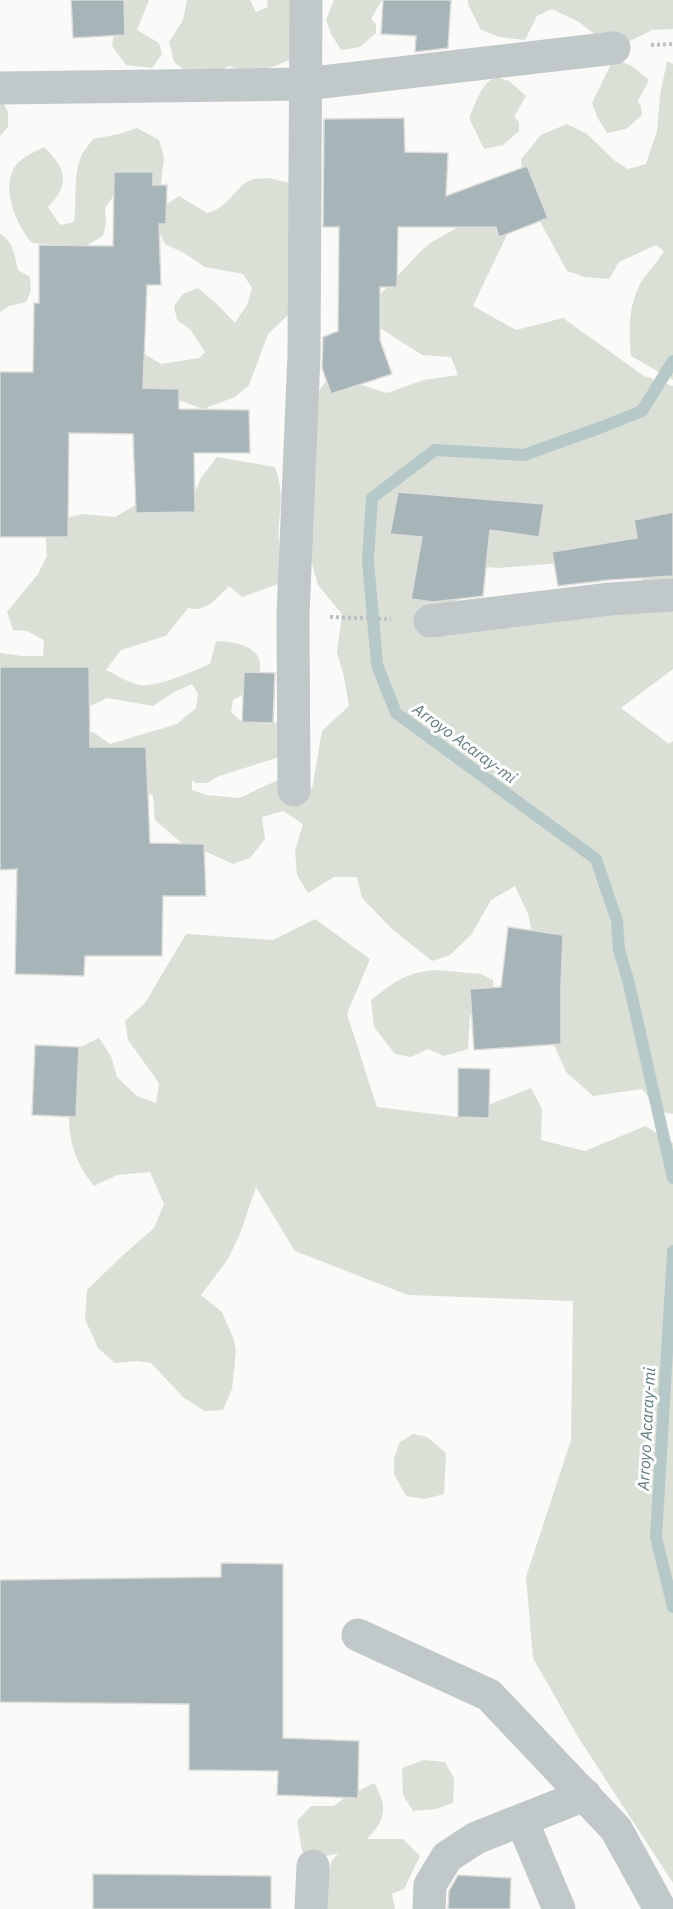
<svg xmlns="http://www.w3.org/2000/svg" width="673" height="1909" font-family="'IBM Plex Sans',sans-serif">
	<rect width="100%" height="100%" fill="#fafaf8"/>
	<g fill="#dbe0d7">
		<polygon points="122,0 149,0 137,30 159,43 162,54 152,68 126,65 112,46 116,19"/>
		<path d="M187,0H250L256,12L268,7L267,0H304L292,59C267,69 256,76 229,66L209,75L189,74L174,62L169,42L183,20Z"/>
		<polygon points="334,0 382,0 371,19 376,24 376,33 360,47 341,50 331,34 326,20"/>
		<polygon points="468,0 673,0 673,29 652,30 628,42 597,36 579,22 552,9 537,16 525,40 500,37 481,30 468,4"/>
		<polygon points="620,61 632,66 649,80 638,101 641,107 642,115 626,129 607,133 597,117 592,103 611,64"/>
		<path d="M667,61L673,64V380L631,356C629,331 628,310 639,286C644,275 657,264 664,251L656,245L619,262L609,279L585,277L567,271L536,214L523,185L521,159L541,135L567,124L587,134L615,161L628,169L646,164L657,131L660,95Z"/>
		<path d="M497,77L509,81L526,96L514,117L519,122V131L503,145L484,149L469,118C476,103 480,83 497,77Z"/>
		<polygon points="0,96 8,112 8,127 0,136"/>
		<path d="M137,128L159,140L164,157L161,185L117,191L105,208L106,223L103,236L84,247L32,243C16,225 0,187 16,165C22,157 35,152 44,147C66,168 71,184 48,207L60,225L74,222C77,202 73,179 80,159C82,152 89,145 93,139L119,134Z"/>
		<path d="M269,178L290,183L289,314L268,334L249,385L235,397L203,409L179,400L146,401L131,346L161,364L199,358L205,352L190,329L177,320L174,306L183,294L198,288L220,307L235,323L248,303L252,288L243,274L205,267L184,253L165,244L156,225L164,206L179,196L207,213C230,208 236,183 254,179C259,178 265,179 269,178Z"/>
		<path d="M474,212L514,220L473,306L516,330L563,318L644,376L673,386V530L584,561L499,568L433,563L454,600L540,609L619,595L671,560L673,561V669L621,708L669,744L673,741V1114L661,1112L642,1089L593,1096L566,1072L546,1027L538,959L528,914L515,886L491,900L471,935L450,955L432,961L392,929L362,898L357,877H334L308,893L297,875L295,851L303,824L283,811L262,817L265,839L250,858L233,864L209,853L185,846L155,820L153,795L145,794L78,738L93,732L110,744L177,724L196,708L198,694L192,684L174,692L153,706L107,698L65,718L0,679V653L22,656H43L44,640L27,631L13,630L7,612L38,574L47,556L45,528L61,519L83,514L115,517L136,505L188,507L201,478L217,457L275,467C283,490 281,501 279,524C277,543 282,564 284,582L242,597L229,586C217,598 206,613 188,608L166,636L121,650L106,670C117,675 130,684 141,685C158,687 194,671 210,664L216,641C232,642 258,644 260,664C261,671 256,681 254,688L233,700L231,712L242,722L273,724L282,720L286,755L219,776L207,783H195L192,780V790L206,795L239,798L278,780L297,783L312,789L322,731L349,706L344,677L337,652L342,614L318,585L310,557L308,406L326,381L339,378L387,393L424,380L458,375L451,357L422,355L377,326V298L419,253L430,243L457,228Z"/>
		<path d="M0,234C13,240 15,257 18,270L30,277L31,291L26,302L9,306L0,312Z"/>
		<path d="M315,919L370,959L347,1014L377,1107L458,1117L531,1088L542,1109L541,1140L585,1151L645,1126L673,1143V1883L578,1737L533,1658L526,1577L571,1440L573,1301L408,1295L295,1251L256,1187L240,1234L228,1259L201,1295L222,1312L234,1340L236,1351L232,1389L223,1410L205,1411L184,1398L151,1363L138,1361L115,1363L98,1348L85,1319L87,1290L122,1256L154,1228L164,1204L150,1172L117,1175L94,1186C57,1141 70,1100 78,1048L99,1038L111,1056L117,1077L137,1096L156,1103L159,1083L128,1040L125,1021L145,1003L186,934L273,940Z"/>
		<path d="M436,970L481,974L493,980V990L488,1020L470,1014L468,1049L444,1056L428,1049L411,1057L395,1054L374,1027L371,1000C396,981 404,973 436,970Z"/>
		<polygon points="413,1434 427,1437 446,1453 444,1494 425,1499 406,1496 394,1474 394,1458 400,1442"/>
		<polygon points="424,1760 445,1762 454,1779 453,1803 436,1809 413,1811 403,1795 402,1768"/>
		<path d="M374,1783C388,1806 386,1820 367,1839H403L420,1856L404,1889L392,1894L395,1909H325L321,1899L331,1862L338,1853L312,1860L302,1851L297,1821L311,1806H334L343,1799Z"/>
	</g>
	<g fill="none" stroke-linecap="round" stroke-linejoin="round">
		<g stroke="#b7c8c9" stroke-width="12">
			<polyline points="673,361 642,411 602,427 524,455 435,450 372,498 368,560 377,665 396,713 596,859 617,921 619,950 628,980 673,1178"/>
			<polyline points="673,1251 656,1537 673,1607"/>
		</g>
	</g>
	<g fill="#a7b4b8" stroke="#dcdcda" stroke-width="1.5">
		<polygon points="71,0 124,0 125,35 73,38"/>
		<polygon points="383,0 451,0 448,48 415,52 416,36 381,34"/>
		<polygon points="404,118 405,152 448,153 446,196 527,166 548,218 499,237 496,227 398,227 397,287 380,287 380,340 392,374 331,394 322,368 323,337 338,331 339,227 323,227 324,119"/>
		<polygon points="114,172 153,172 153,185 167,185 166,224 159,224 161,285 147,285 143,388 179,389 179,409 249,410 250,453 194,453 195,512 136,513 133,434 69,433 68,537 0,537 0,372 33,372 34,303 39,303 39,245 113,246"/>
		<polygon points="398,492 544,504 539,537 490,530 483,596 433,602 411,599 422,537 390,534"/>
		<polygon points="673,512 673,576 609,580 558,586 552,552 637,538 634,520"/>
		<polygon points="0,667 89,667 90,747 146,747 150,843 204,844 206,896 163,896 162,956 85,956 84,976 15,974 17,869 0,870"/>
		<polygon points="244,672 275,673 273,723 242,722"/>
		<polygon points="508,927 563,935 561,983 561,1044 474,1050 470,989 501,987"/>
		<polygon points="35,1045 79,1047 76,1117 32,1115"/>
		<polygon points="458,1068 490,1069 489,1118 458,1117"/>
		<polygon points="221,1563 283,1564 283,1738 359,1741 358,1798 277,1795 278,1771 189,1770 189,1704 0,1702 0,1580 221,1577"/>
		<polygon points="93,1874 271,1876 271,1909 93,1909"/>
		<polygon points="458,1875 511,1878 510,1909 448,1909 449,1891"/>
	</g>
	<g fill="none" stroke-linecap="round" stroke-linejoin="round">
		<g stroke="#bbc0c2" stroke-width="4" stroke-dasharray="3 3" stroke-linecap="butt">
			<polyline points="651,45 673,44"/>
			<polyline points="330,617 391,619"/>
		</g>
		<g stroke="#c1c8ca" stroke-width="33">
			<polyline points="0,88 305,84 614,48"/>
			<polyline points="430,621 610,599 673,595"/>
			<polyline points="294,790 293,615 304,355 306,0"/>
			<polyline points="358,1635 489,1695 616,1829 660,1909"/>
			<polyline points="522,1821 559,1909"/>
			<polyline points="311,1909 313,1866"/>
			<polyline points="429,1909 430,1885 447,1857 476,1838 585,1795"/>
		</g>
	</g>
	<g text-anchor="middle" stroke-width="6" stroke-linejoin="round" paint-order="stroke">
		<g font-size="16" font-style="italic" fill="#5e7a7d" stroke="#fff">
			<text transform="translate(465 743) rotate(36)" y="6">Arroyo Acaray-mi</text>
			<text transform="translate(646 1429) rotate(-87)" y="6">Arroyo Acaray-mi</text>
		</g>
	</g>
</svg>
